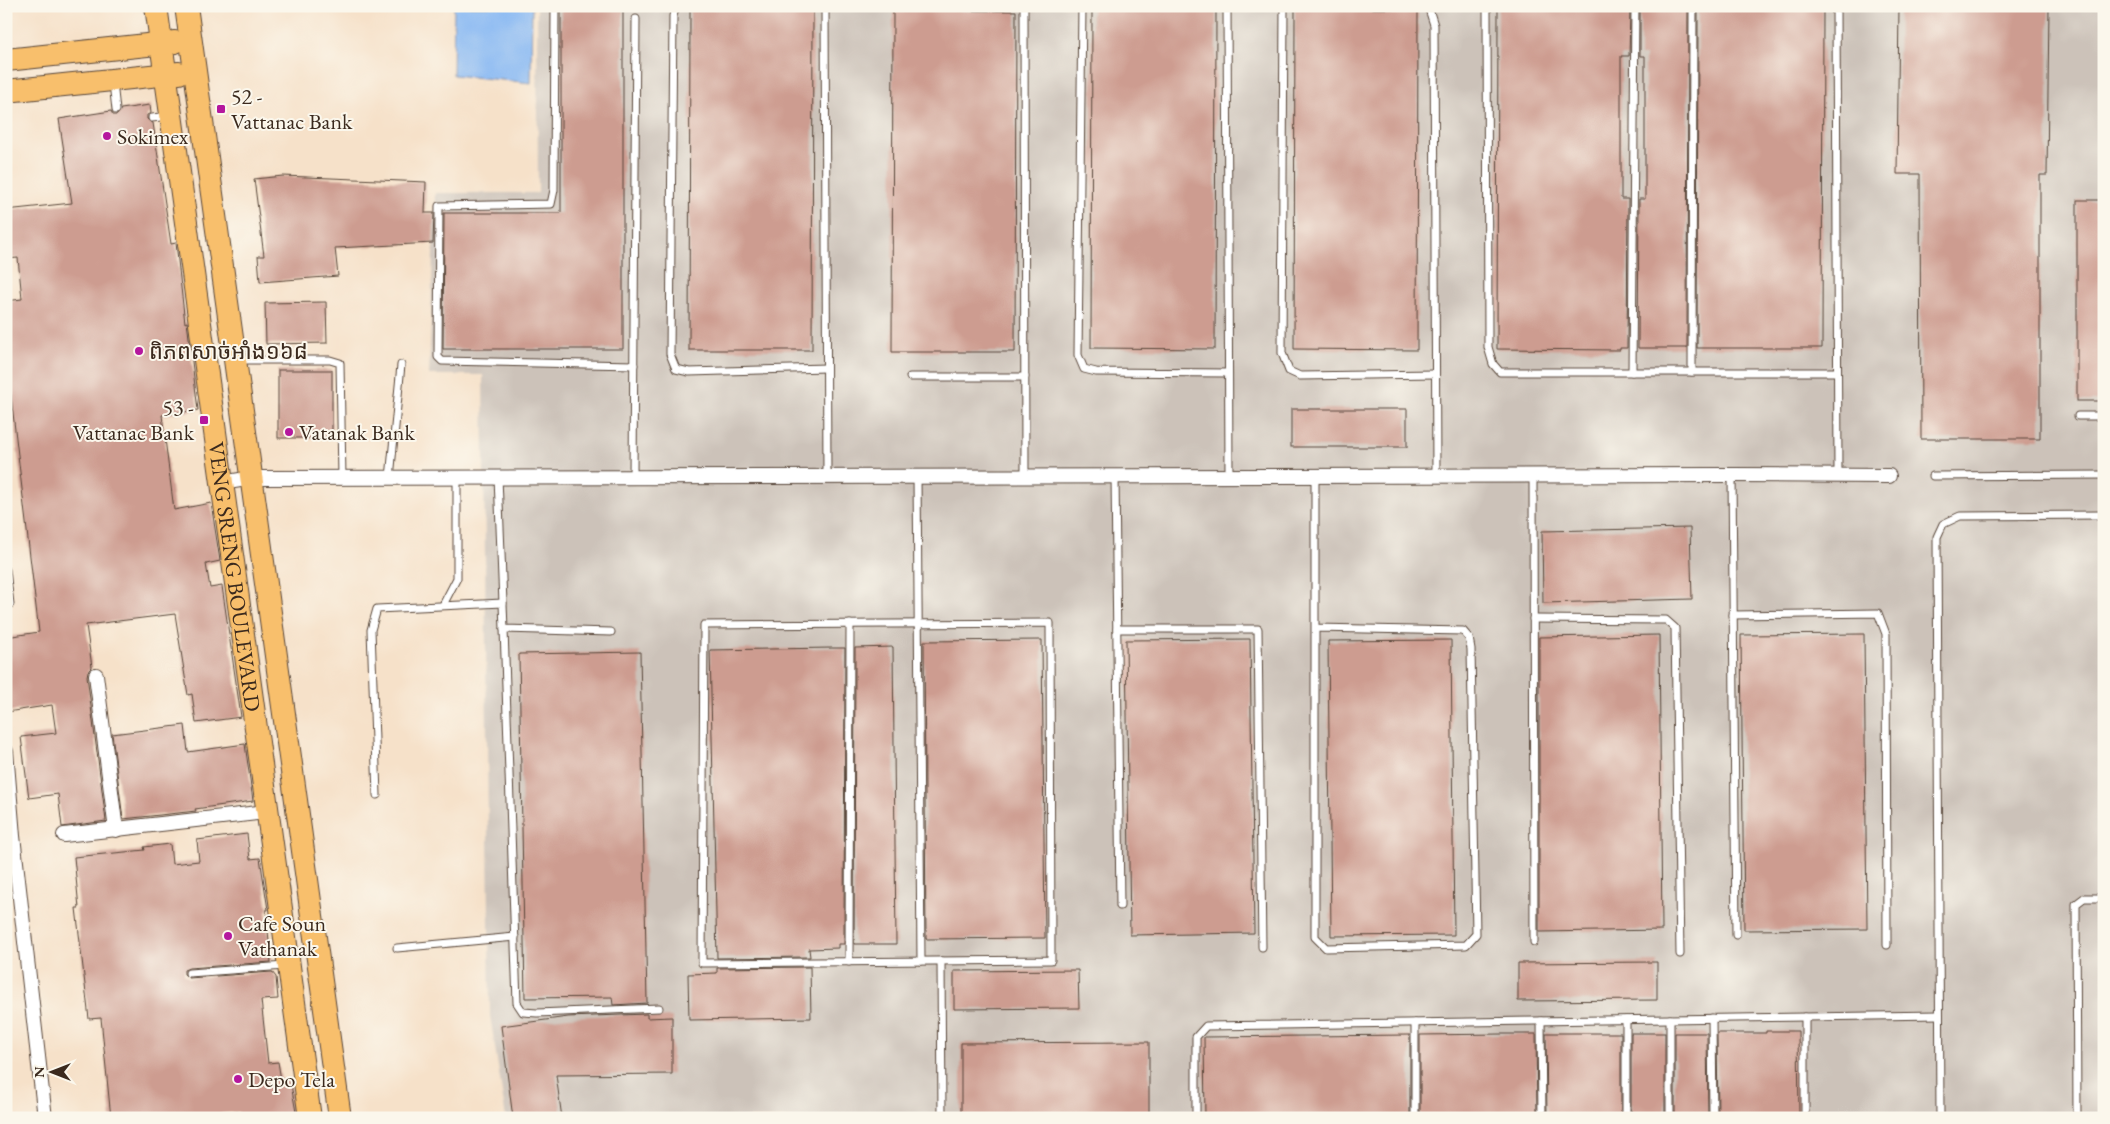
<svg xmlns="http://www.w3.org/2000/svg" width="2110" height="1124" font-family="'EB Garamond','Noto Sans Khmer',serif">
	<rect width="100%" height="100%" fill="#fbf7ec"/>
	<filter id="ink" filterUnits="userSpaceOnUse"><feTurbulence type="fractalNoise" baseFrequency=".02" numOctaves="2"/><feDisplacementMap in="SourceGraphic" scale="10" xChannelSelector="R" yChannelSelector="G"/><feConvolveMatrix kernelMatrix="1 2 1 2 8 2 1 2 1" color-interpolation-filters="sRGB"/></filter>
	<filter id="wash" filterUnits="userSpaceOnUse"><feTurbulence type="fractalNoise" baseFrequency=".0096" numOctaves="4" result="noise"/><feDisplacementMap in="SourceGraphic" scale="20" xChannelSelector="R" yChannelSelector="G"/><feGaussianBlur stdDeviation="1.12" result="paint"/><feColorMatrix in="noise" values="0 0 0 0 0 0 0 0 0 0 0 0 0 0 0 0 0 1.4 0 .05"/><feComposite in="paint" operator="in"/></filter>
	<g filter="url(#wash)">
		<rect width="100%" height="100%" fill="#f6e1c9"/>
		<polygon fill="#ccc2b9" points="537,6 2104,6 2104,1118 506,1118 490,1015 483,375 429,375 435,193 538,193"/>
		<polygon fill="#87b8f3" stroke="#617188" points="454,6 532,6 531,83 453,75"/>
		<g id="blocks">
			<g fill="#cd9c90">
				<polygon points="1899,6 2049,6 2047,175 2040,175 2040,439 1921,439 1920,174 1897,174"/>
				<polygon points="1092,7 1216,8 1215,349 1091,348"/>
				<polygon points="1688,7 1687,348 1638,348 1639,199 1645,199 1645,56 1640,56 1640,9"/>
				<polygon points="1698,7 1823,7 1822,348 1697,348"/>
				<polygon points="561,8 623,8 623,349 443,349 444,213 561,213"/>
				<polygon points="1295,8 1418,9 1417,350 1294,349"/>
				<polygon points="1498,8 1630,9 1629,56 1621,56 1621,199 1628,199 1627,348 1620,348 1620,350 1497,349"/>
				<polygon points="690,9 813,9 812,350 689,350"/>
				<polygon points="893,10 1016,11 1015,352 892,352"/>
				<polygon points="150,105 151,113 147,115 147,119 153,123 171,244 176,243 185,323 187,322 198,410 162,415 174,510 211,503 220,561 206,564 210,588 222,586 241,717 196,723 192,694 188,695 175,614 86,625 92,667 88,671 87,676 106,821 62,827 58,794 29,798 21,737 56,733 52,705 7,712 6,704 6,637 39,632 6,354 6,301 22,299 18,258 6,259 6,210 72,203 59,119 111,111 113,115 117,115 121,109"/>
				<polygon points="283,176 426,182 425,213 434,213 433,243 335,248 338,276 260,282 258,256 264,256 254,179"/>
				<rect x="2077" y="200" width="27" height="201"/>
				<polygon points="326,302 327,343 266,344 265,303"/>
				<rect x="278" y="370" width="54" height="68"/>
				<rect x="1291" y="409" width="116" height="38"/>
				<polygon points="1690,528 1692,599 1543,603 1542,531"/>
				<polygon points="1864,634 1867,929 1744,930 1741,635"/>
				<polygon points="1659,635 1662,930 1539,932 1539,637"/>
				<polygon points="1250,639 1254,933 1130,935 1126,640"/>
				<polygon points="1042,640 1045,938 926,939 924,641"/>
				<polygon points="1451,640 1454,935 1331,936 1328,641"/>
				<polygon points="893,647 896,944 854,944 855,648"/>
				<polygon points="832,648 845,648 844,944 838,944 838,948 809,949 810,957 717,958 710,650"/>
				<polygon points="640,652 647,1003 613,1005 612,997 525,998 519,654"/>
				<polygon points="185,725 188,752 245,744 253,801 195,809 196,811 123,819 112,734"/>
				<polygon points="247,834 250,859 260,858 268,910 266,910 271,962 189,968 184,970 184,974 189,978 272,972 276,977 278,999 261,1000 268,1063 278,1062 281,1080 290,1079 297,1118 239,1118 238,1112 183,1118 111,1118 101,1018 89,1019 76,908 79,908 74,857 145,850 144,847 170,844 172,864 199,861 197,840"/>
				<polygon points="1657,962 1657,1000 1518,1001 1518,963"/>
				<polygon points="810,967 811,1018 689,1020 688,974 717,973 717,968"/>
				<polygon points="1078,970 1079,1008 954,1009 954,971"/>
				<polygon points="647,1014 647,1018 672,1017 672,1074 556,1075 562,1118 513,1118 501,1026 568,1017"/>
				<polygon points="1766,1031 1798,1031 1799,1118 1718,1118 1717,1033 1766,1033"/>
				<polygon points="1546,1033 1621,1033 1621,1118 1547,1118"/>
				<rect x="1631" y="1033" width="34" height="85"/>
				<polygon points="1675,1033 1707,1033 1708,1118 1675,1118"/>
				<polygon points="1502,1034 1536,1034 1537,1118 1420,1118 1420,1035"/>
				<polygon points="1410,1035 1410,1118 1205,1118 1204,1037"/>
				<polygon points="1149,1042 1149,1118 961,1118 961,1043"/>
			</g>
		</g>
	</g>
	<g filter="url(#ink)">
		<use href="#blocks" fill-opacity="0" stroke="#574538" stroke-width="1"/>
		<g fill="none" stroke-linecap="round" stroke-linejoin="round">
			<g stroke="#574538" stroke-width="9">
				<g id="service">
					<polyline points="555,6 554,190 551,204 439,206 438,357 442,361 634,365"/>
					<polyline points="676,6 673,16 670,354 676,369 689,372 826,368"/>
					<polyline points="825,6 827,477"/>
					<polyline points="1024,6 1025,476"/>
					<polyline points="1082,6 1078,355 1084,369 1096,372 1228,373"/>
					<polyline points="1227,6 1229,476"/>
					<polyline points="1284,6 1282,353 1289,371 1300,376 1435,374"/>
					<polyline points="1428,6 1434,25 1436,475"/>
					<polyline points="1487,6 1488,347 1493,364 1500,372 1837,372"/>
					<polyline points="1836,6 1838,476"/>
					<polyline points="113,83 116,110"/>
					<polyline points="152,118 169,116"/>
					<polyline points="238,360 330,360 340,363 342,478"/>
					<polyline points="1632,372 1635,6"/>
					<polyline points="1692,372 1693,6"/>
					<polyline points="910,377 1025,377"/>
					<polyline points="2078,416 2104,416"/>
					<polyline points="1533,475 1534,942"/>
					<polyline points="1732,475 1736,935"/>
					<polyline points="917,476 921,961"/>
					<polyline points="1115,476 1120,906"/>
					<polyline points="1315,476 1315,937 1326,948 1466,945 1476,934 1471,649 1469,638 1463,631 1316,628"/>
					<polyline points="1933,476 2104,475"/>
					<polyline points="498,477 504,629 611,632"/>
					<polyline points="633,477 636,19"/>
					<polyline points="390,478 401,365"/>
					<polyline points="6,570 10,604"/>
					<polyline points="443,605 457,578 457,477"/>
					<polyline points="1733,615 1878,613 1886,634 1887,945"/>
					<polyline points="1533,619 1666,620 1675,628 1680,954"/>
					<polygon points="1050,623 1051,960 702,963 704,625"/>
					<polyline points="504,629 517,1003 523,1012 537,1013 659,1008"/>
					<polyline points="1117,629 1258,629 1262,947"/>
					<polyline points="377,795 371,630 377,609 503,603"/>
					<polyline points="397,948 515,937"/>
					<polyline points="941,961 942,1118"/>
					<polyline points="849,962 850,624"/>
					<polyline points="189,973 285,966"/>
					<polyline points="1805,1017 1805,1118"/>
					<polyline points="1712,1018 1713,1118"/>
					<polyline points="1670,1019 1670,1118"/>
					<polyline points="1626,1020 1626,1118"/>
					<polyline points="1541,1021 1542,1118"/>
					<polyline points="1196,1118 1196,1037 1206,1026 1939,1015"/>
					<polyline points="1415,1118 1415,1023"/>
					<polyline points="1940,1118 1937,537 1943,524 1960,516 2104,515"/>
					<polyline points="2077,1118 2076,904 2084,898 2104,898"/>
				</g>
			</g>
			<g stroke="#574538" stroke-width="16">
				<g id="minor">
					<polyline points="222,483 252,478 1732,475 1889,476"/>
					<polyline points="96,675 116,830"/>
					<polyline points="6,751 13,836 45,1118"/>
					<polyline points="64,835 266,812"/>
				</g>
			</g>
			<g stroke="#574538" stroke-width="24">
				<g id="primary">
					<path id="s1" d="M156,6L310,1118"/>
					<polyline points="186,6 340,1118"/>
					<polyline points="6,60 175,42"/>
					<polyline points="6,91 179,73"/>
				</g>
			</g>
			<use href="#service" stroke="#fff" stroke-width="7"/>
			<use href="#minor" stroke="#fff" stroke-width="14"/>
			<use href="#primary" stroke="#f8bf6c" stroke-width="22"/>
		</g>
	</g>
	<g fill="#b5179e" stroke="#fbf7ec" stroke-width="2">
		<rect x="216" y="104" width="10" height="10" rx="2.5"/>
		<circle cx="107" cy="136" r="5"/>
		<circle cx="139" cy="351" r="5"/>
		<rect x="199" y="415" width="10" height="10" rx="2.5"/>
		<circle cx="289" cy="432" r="5"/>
		<circle cx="228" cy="936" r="5"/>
		<circle cx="238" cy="1079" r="5"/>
	</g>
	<g text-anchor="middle" stroke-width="4" stroke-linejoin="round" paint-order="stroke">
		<g font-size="22" fill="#3b2a1e" stroke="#fbf7ec" text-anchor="start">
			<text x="231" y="104">52 -<tspan x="231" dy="25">Vattanac Bank</tspan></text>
			<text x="117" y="144">Sokimex</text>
			<text x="149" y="359">ពិភពសាច់អាំង១៦៨</text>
			<text x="194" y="415" text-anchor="end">53 -<tspan x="194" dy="25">Vattanac Bank</tspan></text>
			<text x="299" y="440">Vatanak Bank</text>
			<text x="238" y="931">Cafe Soun<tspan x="238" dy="25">Vathanak</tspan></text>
			<text x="248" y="1087">Depo Tela</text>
		</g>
		<g font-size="22" fill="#3b2a1e" stroke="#fbf7ec">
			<text dy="8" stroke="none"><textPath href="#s1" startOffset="576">VENG SRENG BOULEVARD</textPath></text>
		</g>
	</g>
	<rect width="2110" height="1124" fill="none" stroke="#fbf7ec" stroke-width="25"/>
	<g transform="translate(52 1072) rotate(270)" stroke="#fbf7ec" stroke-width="4" paint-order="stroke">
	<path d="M0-4L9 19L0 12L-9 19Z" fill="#3b2a1e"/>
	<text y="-8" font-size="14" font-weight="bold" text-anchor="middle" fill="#3b2a1e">N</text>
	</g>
</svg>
